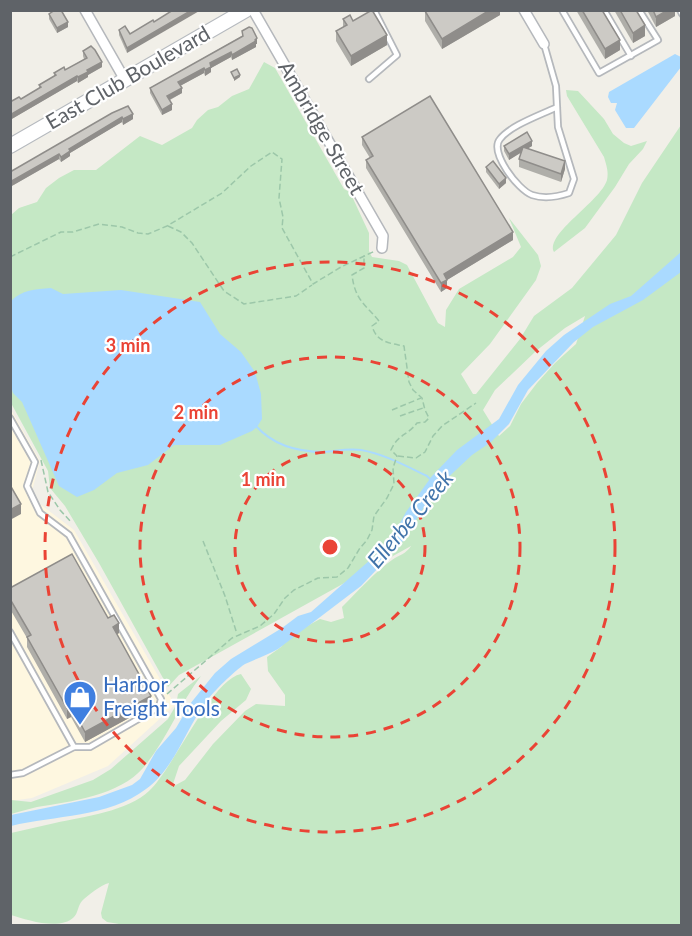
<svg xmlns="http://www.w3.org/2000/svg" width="692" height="936" font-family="Lato,sans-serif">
	<rect width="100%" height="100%" fill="#f1efe8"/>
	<polygon fill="#fef7e0" points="10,408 40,461 32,491 40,504 74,530 175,705 108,766 32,798 11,801"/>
	<g fill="#c5e8c5" fill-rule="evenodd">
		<path d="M264,62L275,68L344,189L350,192L369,233V251L372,257L399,261L407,265L438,323L445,327L446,310L459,289L513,257L521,247L509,218L538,255L541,266L536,280L490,344L461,374L473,394H476L520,339L534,316L572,288L616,235L642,183L681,125V925H125L107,922L102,918L101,913L109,883C101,885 88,895 82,901C78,905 78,913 74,917C60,931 27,920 11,915V833C26,830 40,826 55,823C82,817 129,811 149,791C174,768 211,680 241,674L251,689L246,700L221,721L179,766L172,787L185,780L213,744L245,711L256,704L285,706V695L268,671L267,657L281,647L289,636L320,619L331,622L344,618L342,607C358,591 374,573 392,560C399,555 406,554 411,546L179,675L168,687L99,563L65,506L50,488L48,471L11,403V215L19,208L37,202L46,188L59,178L74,170H96L140,136L162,145L192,128L197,120L208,110L218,107L232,96L249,89ZM585,316L576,344L555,363L537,383L521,404L510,426L499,436L483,410L495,390L536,351L565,328Z"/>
		<path d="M566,90L578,91L604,119L613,134L624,143L631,146L647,141L643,149L629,164L615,187L585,228L554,252C545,234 601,201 607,180C609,172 606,164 604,157L567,96Z"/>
		<path d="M201,676C179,705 167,740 143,768C120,795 70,802 37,807C28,809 19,812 11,814V800L31,802L93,780L111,769L168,719L176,705L178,694Z"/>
	</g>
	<g fill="#aadaff">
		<polygon points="675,54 681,57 681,67 634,128 626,128 615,110 617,103 611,103 608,97 609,92"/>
		<path d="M681,252V272L643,300L593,327L574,342L528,390L509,424L491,442L472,455L440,485L424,507L401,544L361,586L278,649C268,655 255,659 245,664C233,672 214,691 206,702C185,730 175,768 146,789C108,818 55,815 11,826V815L99,797L132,785L140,779L156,751L176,728L190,704L215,673L231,659L282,628L298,616L311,612L378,553L395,532L406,512L432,476L457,450L499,419L518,385L546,351L564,335L610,304L631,296Z"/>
		<path d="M51,288L63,294L121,290L200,302L220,334L241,352L255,372L261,394L262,419L257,427L252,431L220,445H174L148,465L117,473L94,490L77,497L59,486L30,420L22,402L13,393L10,383L11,301C22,290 35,289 51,288Z"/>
	</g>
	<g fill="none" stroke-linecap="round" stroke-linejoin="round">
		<path stroke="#aadaff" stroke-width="2" d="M256,426C273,445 299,452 324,452C337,451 348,448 361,450C384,454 406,466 427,476L431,480"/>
		<g stroke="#b5b8bc" stroke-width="8">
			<g id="lane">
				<polyline points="562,10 599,73 658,40 639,10"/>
				<polyline points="604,10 631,56"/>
				<polyline points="680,10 682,14"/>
				<path d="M544,44L556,86L558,127L574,179L569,193C557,197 544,199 532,195C518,190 489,152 500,139C511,125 541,115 557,107"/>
				<polyline points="369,79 397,55 374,10"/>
				<polyline points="10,418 35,462 27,486 40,513 69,535 161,699 159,707 90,747 74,747"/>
				<polyline points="10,632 74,747 23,773 10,775"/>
			</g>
		</g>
		<g stroke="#b5b8bc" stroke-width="12">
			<g id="street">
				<polyline points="85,10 125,80"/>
				<polyline points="253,10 383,236 382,248"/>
				<polyline points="524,10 544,44"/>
			</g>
		</g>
		<g stroke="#b6babf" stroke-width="16">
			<polyline id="secondary" points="10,146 246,10"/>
		</g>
		<g stroke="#9cc7a9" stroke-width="1.5" stroke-dasharray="6 3" stroke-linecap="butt">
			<polyline points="168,226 181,232 192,243 224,291 244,304 296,296 312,285"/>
			<polyline points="10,257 61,232 73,232 99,224 122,227 138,233 148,234 167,226 222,193 251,166 272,152 282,159 279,198 283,217 282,228 313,284 341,267 375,251"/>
			<polyline points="392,410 421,398"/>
			<polyline points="400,416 423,408"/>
			<polyline points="398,456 416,458 425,452 433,436 442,426 476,403"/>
			<polyline points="41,460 48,492 60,510 72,523"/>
			<polyline points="203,541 225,596 237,634"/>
			<path d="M167,694L232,638L260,626L274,614L285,598L294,590L318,578L337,577L348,568L360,548L367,540L372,530L374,516L387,498L394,484L393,468L397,456L391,450C398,434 407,436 417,423L425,422L429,418L425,410L422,398L413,390L409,382L404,346C390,343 377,343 372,326L379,321C365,304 355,300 352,275L364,268V255"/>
		</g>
		<use href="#lane" stroke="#fff" stroke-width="4.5"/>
		<use href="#street" stroke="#fff" stroke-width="9"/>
		<use href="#secondary" stroke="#fff" stroke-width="14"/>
	</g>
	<g fill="#afaea9">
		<polygon points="500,10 500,15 442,49 425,21 425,11"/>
		<polygon points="576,10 602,10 620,50 605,59"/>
		<polygon points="614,10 636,10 645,36 633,43"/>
		<polygon points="647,10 675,10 675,16 656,27"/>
		<polygon points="49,14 68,27 57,33 49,19"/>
		<polygon points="343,19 353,21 387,45 351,66 336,41 336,31 343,27"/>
		<polygon points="119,30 130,34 127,53 119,35"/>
		<polygon points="242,31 257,44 256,44 256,47 232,60 231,57 211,68 211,72 205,76 204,73 180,86 182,93 170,100 172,110 162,115 150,93 150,88 242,36"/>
		<polygon points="83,51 102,67 88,75 88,77 78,83 77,81 10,120 10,102 21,99 39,88 39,85 54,76 54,73 65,70 84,59 83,56"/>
		<polygon points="112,113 133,119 123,125 122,122 70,153 70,156 61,162 59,159 10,187"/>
		<polygon points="362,137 513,240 447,280 447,288 441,292 366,168 366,160 370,158 362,145"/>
		<polygon points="504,146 532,146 528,148 565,169 561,182 519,167 519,159 521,152 509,160 504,151"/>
		<polygon points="486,167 506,183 499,189 486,172"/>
		<polygon points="10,588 108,618 119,633 117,634 151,706 85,742 71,717 67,719 27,647 27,638 10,609"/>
	</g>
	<g fill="#8f8d8a">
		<polygon points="192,10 201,10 127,53 127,48"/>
		<polygon points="490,10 500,10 500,15 442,49 442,39"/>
		<polygon points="668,10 675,10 675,16 656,27 656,17"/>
		<polygon points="68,22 68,27 57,33 57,28"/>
		<polygon points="645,25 645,36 633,43 633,33"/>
		<polygon points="387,35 387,45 351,66 351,56"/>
		<polygon points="257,38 257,44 256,44 256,47 232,60 232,55"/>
		<polygon points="620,40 620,50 605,59 605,49"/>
		<polygon points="231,52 231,57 211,68 211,72 205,76 205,70 210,63"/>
		<polygon points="102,62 102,67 88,75 88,77 78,83 78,77 87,70"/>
		<polygon points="204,68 204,73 178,87 178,82"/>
		<polygon points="240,75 240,77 234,81 234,78"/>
		<polygon points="77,76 77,81 10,120 10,115"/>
		<polygon points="182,88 182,93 167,101 167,96"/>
		<polygon points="172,104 172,110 162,115 162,110"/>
		<polygon points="133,114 133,119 123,125 123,119"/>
		<polygon points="122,117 122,122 70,153 70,156 61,162 61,157 69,149"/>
		<polygon points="532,141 532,146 509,160 509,154"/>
		<polygon points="59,154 59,159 10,187 10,182"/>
		<polygon points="565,161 565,169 561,182 561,174"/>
		<polygon points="506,178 506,183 499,189 499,184"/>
		<polygon points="513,232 513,240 447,280 447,288 441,292 441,283 444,274"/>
		<polygon points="21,504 21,514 10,520 10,510"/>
		<polygon points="119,623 119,633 113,637 113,627"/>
		<polygon points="151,696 151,706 85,742 85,732"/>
		<polygon points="71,706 71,717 67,719 67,708"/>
	</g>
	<g fill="#cccac5" stroke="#8f8d8a" stroke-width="1.5">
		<polygon points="55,10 61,10 68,22 57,28 49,14"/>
		<polygon points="173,10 192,10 127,48 119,30 125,26 130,34 153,20 154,22"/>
		<polygon points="372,10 387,35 351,56 336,31 347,25 343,19 350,15 353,21"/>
		<polygon points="426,10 490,10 442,39 425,11"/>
		<polygon points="582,10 602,10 620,40 605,49"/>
		<polygon points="620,10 636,10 645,25 633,33"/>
		<polygon points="653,10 668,10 656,17"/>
		<polygon points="249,27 252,28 257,38 255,40 256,41 232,55 231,52 210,63 211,67 205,70 204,68 178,82 182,88 167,96 172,104 162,110 150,88 243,36 242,31"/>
		<polygon points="91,46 95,50 102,62 87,70 88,72 78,77 77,76 10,115 10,102 19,97 21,99 41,87 39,85 56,75 54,73 64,67 65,70 87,58 83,51"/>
		<polygon points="237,69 240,75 234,78 231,72"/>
		<polygon points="430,96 513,232 444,274 447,280 441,283 366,160 373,156 362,137"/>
		<polygon points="128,106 133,114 123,119 122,117 69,149 70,151 61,157 59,154 10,182 10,172 112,113"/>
		<polygon points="527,132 532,141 509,154 504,146"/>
		<polygon points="523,147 565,161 561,174 519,159"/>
		<polygon points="493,161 506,178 499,184 486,167"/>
		<polygon points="10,485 21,504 10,510"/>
		<polygon points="72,554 108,618 114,615 119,623 113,627 151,696 85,732 71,706 67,708 27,637 31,635 10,599 10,588"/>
	</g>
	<g fill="none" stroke="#ea4335" stroke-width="3" stroke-dasharray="10 8">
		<circle cx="330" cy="547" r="95"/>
		<circle cx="330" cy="547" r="190"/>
		<circle cx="330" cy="547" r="285"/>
	</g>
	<defs>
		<g id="shop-pin" transform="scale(1.725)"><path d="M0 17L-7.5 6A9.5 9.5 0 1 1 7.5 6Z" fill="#3f7fe0" stroke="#fff"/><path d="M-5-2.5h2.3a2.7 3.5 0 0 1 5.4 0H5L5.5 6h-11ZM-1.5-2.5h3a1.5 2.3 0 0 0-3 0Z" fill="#fff"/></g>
	</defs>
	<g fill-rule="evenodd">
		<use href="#shop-pin" x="80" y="697"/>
	</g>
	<g text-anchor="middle" stroke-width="4.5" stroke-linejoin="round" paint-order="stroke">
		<g font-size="21" fill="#5f6368" stroke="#fff">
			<text transform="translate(128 78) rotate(-30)" y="7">East Club Boulevard</text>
			<text transform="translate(321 128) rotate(60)" y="7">Ambridge Street</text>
		</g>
		<g font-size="21" fill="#366cbe" stroke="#fff" text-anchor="start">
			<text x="103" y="692">Harbor<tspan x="103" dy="24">Freight Tools</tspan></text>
		</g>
		<g font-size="22" font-style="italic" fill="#4174aa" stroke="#fff">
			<text transform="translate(410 519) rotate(-50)" y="8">Ellerbe Creek</text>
		</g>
	</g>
	<circle cx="330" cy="547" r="9" fill="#ea4335" stroke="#fff" stroke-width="3"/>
	<g font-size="18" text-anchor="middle" font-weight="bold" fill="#ea4335" stroke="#fff" stroke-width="4.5" stroke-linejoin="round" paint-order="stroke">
		<text x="128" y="352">3 min</text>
		<text x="196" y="419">2 min</text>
		<text x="263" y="486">1 min</text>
	</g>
	<rect width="692" height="936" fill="none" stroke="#5f6368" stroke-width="24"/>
</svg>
